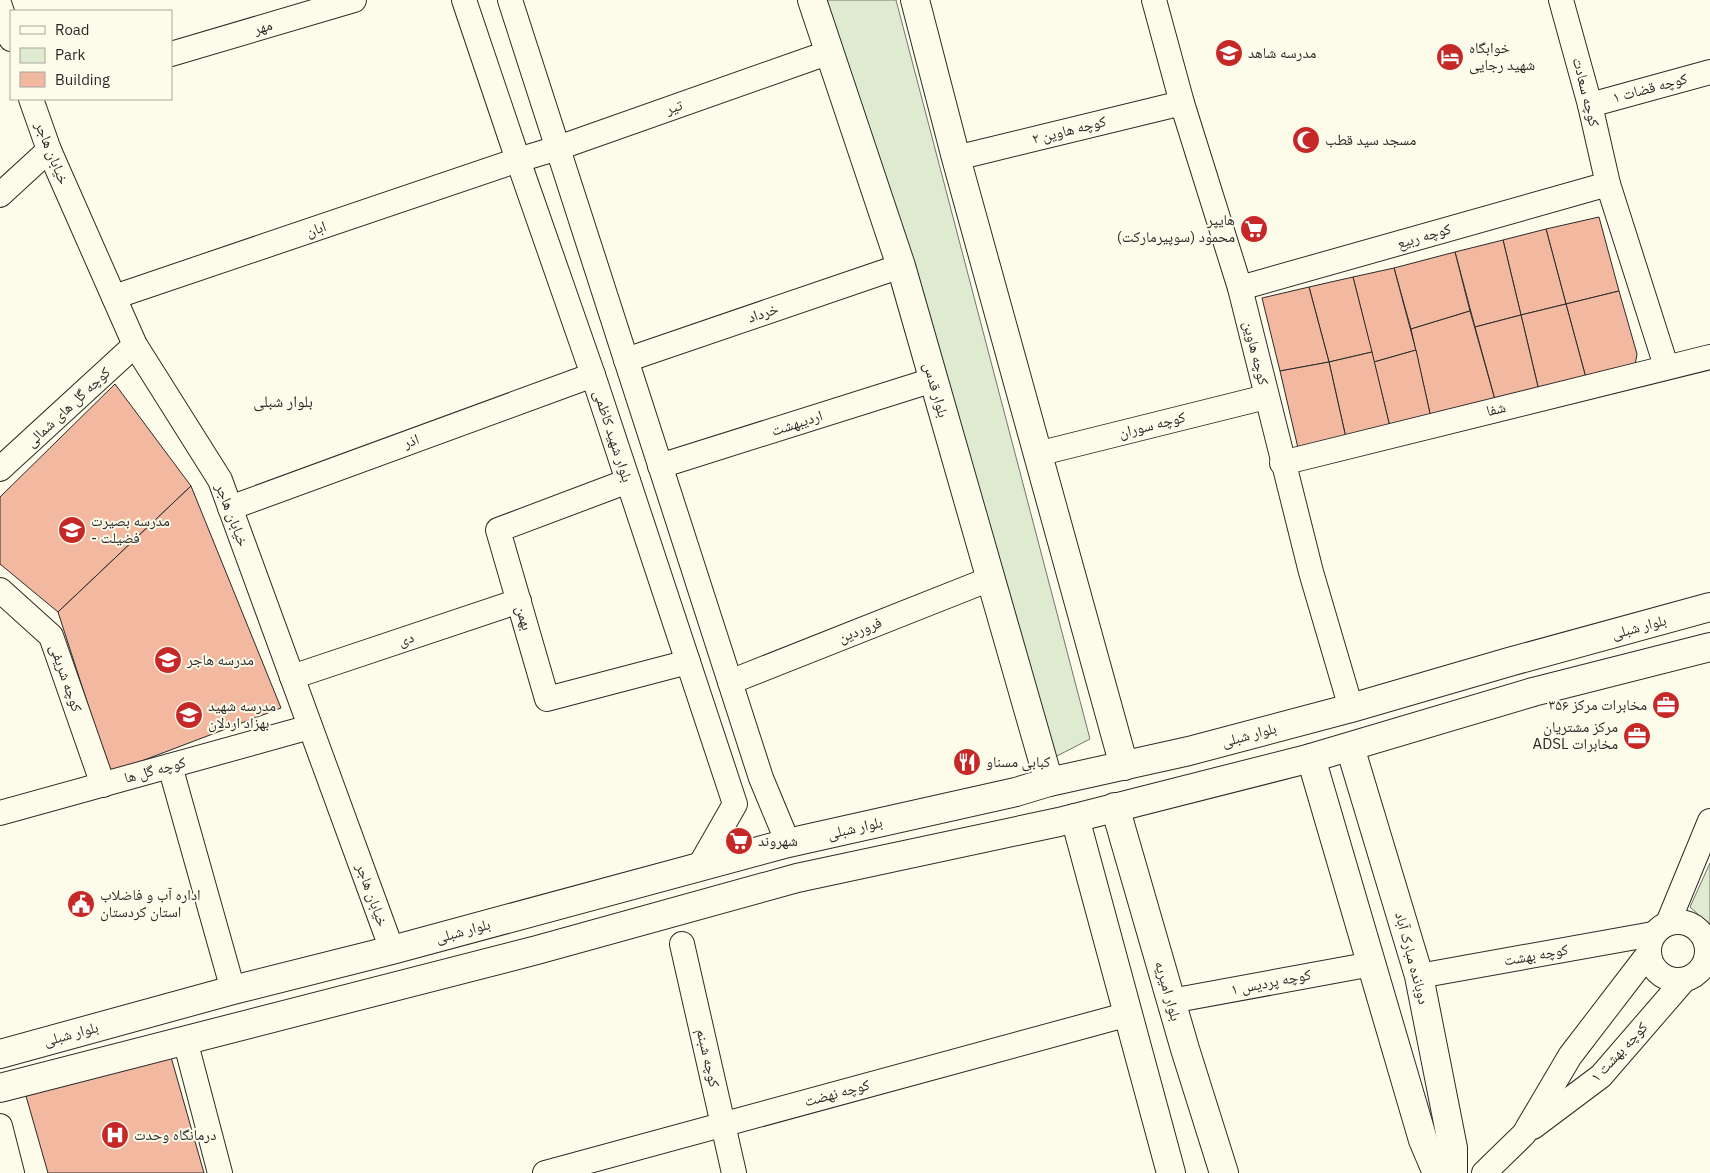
<svg xmlns="http://www.w3.org/2000/svg" width="1710" height="1173" font-family="'IBM Plex Sans','Noto Naskh Arabic',sans-serif">
	<rect width="100%" height="100%" fill="#fdfbea"/>
	<g fill="#deebd1" stroke="#74746e">
		<polygon points="821,0 896,0 1090,739 1053,758"/>
		<polygon points="1710,863 1710,925 1690,907"/>
	</g>
	<g fill="#f2b8a0" stroke="#2b2b2b">
		<polygon points="1599,217 1619,291 1566,304 1546,229"/>
		<polygon points="1546,229 1566,304 1521,315 1503,240"/>
		<polygon points="1503,240 1521,315 1475,327 1455,252"/>
		<polygon points="1455,252 1470,311 1411,329 1394,268"/>
		<polygon points="1394,268 1416,350 1374,362 1353,277"/>
		<polygon points="1353,277 1372,352 1329,362 1309,287"/>
		<polygon points="1309,287 1329,362 1280,371 1262,298"/>
		<polygon points="1619,291 1637,354 1635,365 1586,378 1566,304"/>
		<polygon points="1566,304 1586,378 1539,391 1521,315"/>
		<polygon points="1470,311 1496,403 1431,418 1411,329"/>
		<polygon points="1521,315 1539,391 1496,403 1475,327"/>
		<polygon points="1416,350 1431,418 1390,427 1374,362"/>
		<polygon points="1372,352 1390,427 1346,438 1329,362"/>
		<polygon points="1329,362 1346,438 1298,448 1280,371"/>
		<polygon points="115,384 191,486 58,612 0,564 0,497"/>
		<polygon points="191,486 281,708 110,773 58,612"/>
		<polygon points="171,1057 204,1173 48,1173 26,1096"/>
	</g>
	<g fill="none" stroke-linecap="round" stroke-linejoin="round">
		<g stroke="#2b2b2b" stroke-width="26">
			<g id="minor">
				<polyline points="464,0 518,160 593,375 735,804 699,867"/>
				<polyline points="510,0 761,778 788,843"/>
				<polyline points="1154,0 1182,103 1240,288 1311,572 1351,708"/>
				<polyline points="1561,0 1590,105 1608,184 1666,366"/>
				<polyline points="0,6 11,39"/>
				<polyline points="171,54 354,0"/>
				<polyline points="31,99 49,150 135,345 220,480 392,950"/>
				<polyline points="1590,105 1710,72"/>
				<polyline points="956,158 1182,103"/>
				<polyline points="0,195 49,150"/>
				<polyline points="1240,288 1608,184"/>
				<polyline points="114,297 518,160 558,148 830,52"/>
				<polyline points="626,360 901,266"/>
				<polyline points="1037,454 1266,397"/>
				<polyline points="1282,463 1710,357"/>
				<polyline points="660,466 933,380"/>
				<polyline points="0,469 135,345"/>
				<polyline points="628,481 498,530 547,699 688,662"/>
				<polyline points="230,508 593,375"/>
				<polyline points="0,590 51,636 103,785"/>
				<polyline points="292,677 519,601"/>
				<polyline points="730,682 990,579"/>
				<polyline points="170,766 233,990"/>
				<polyline points="0,813 310,727"/>
				<circle cx="1678" cy="951" r="29"/>
				<polyline points="1668,923 1710,821"/>
				<polyline points="682,944 734,1173"/>
				<polyline points="1419,976 1653,934"/>
				<polyline points="1171,1001 1372,964"/>
				<polyline points="185,1040 220,1173"/>
				<polyline points="0,1126 12,1173"/>
				<polyline points="1533,1127 1601,1076 1684,980"/>
				<polyline points="545,1173 1129,1014"/>
				<polyline points="1484,1173 1524,1134 1570,1056 1649,953"/>
			</g>
		</g>
		<g stroke="#2b2b2b" stroke-width="30">
			<g id="tertiary">
				<polyline points="812,0 901,266 1049,782"/>
				<polyline points="915,0 956,158 1124,766"/>
				<polyline points="1350,747 1419,976 1453,1148 1453,1173"/>
				<polyline points="1311,758 1423,1140 1437,1173"/>
				<polyline points="1115,807 1185,1049 1224,1173"/>
				<polyline points="1075,818 1171,1173"/>
				<polyline points="0,1054 233,990 392,950 788,843 1016,792 1049,782 1189,751 1351,708 1509,662 1710,607"/>
				<polyline points="0,1088 537,950 797,878 1059,822 1311,758 1533,692 1710,647"/>
			</g>
		</g>
		<use href="#minor" stroke="#fdfbea" stroke-width="24"/>
		<use href="#tertiary" stroke="#fdfbea" stroke-width="28"/>
	</g>
	<defs>
		<g id="school-disc" transform="scale(1.4375)"><circle r="9.5" fill="#c62828" stroke="#fdfbea"/><path d="M0-5L7-2L0 1L-7-2ZM-4 1L0 2.5L4 1V4Q0 6-4 4Z" fill="#fff"/></g>
		<g id="hotel-disc" transform="scale(1.4375)"><circle r="9.5" fill="#c62828" stroke="#fdfbea"/><path d="M-6-4.5h1.5V1H6V5H4.5V3h-9V5H-6ZM-4 0a1.8 1.8 0 1 1 3.6 0ZM.5 0V-2.5h3Q6-2.5 6 0Z" fill="#fff"/></g>
		<g id="mosque-disc" transform="scale(1.4375)"><circle r="9.5" fill="#c62828" stroke="#fdfbea"/><path d="M3.5-4.9A6 6 0 1 0 3.5 4.9A5 5 0 1 1 3.5-4.9Z" fill="#fff"/></g>
		<g id="supermarket-disc" transform="scale(1.4375)"><circle r="9.5" fill="#c62828" stroke="#fdfbea"/><path d="M-6-5.5h2.5l.6 2H6L4.5 2H-2.5L-4.4-4H-6ZM-1.5 3.2a1.3 1.3 0 1 0 .1 0ZM3 3.2a1.3 1.3 0 1 0 .1 0Z" fill="#fff"/></g>
		<g id="office-disc" transform="scale(1.4375)"><circle r="9.5" fill="#c62828" stroke="#fdfbea"/><path d="M-6-3h4V-5.5h4V-3h4V5H-6ZM-1-4.5V-3h2v-1.5ZM-6 0V1H6V0Z" fill="#fff"/></g>
		<g id="restaurant-disc" transform="scale(1.4375)"><circle r="9.5" fill="#c62828" stroke="#fdfbea"/><path d="M-5-6h1v4h1v-4h1v4h1v-4h1v5L-1.5 .5V6h-2V.5L-5-1ZM5-6V6H3V1.5H1.5Q1.5-4 5-6Z" fill="#fff"/></g>
		<g id="civic-disc" transform="scale(1.4375)"><circle r="9.5" fill="#c62828" stroke="#fdfbea"/><path d="M-.6-6.5H3V-4.5H.6V-3L4-1V1h2V6H-6V1h2V-1L-.6-3ZM-1.2 2.5V6h2.4V2.5Z" fill="#fff"/></g>
		<g id="hospital-disc" transform="scale(1.4375)"><circle r="9.5" fill="#c62828" stroke="#fdfbea"/><path d="M-5-5h3v3.5h4V-5h3V5h-3V1.5h-4V5h-3Z" fill="#fff"/></g>
	</defs>
	<g fill-rule="evenodd">
		<use href="#school-disc" x="1229" y="53"/>
		<use href="#hotel-disc" x="1450" y="57"/>
		<use href="#mosque-disc" x="1306" y="140"/>
		<use href="#supermarket-disc" x="1254" y="229"/>
		<use href="#school-disc" x="72" y="530"/>
		<use href="#school-disc" x="168" y="660"/>
		<use href="#office-disc" x="1666" y="705"/>
		<use href="#school-disc" x="189" y="715"/>
		<use href="#office-disc" x="1637" y="736"/>
		<use href="#restaurant-disc" x="967" y="762"/>
		<use href="#supermarket-disc" x="739" y="841"/>
		<use href="#civic-disc" x="81" y="904"/>
		<use href="#hospital-disc" x="115" y="1135"/>
	</g>
	<g text-anchor="middle" stroke-width="4" stroke-linejoin="round" paint-order="stroke">
		<g font-size="15" fill="#2b2b2b" stroke="#fdfbea">
			<text transform="translate(263 27) rotate(-17)" y="5">مهر</text>
			<text transform="translate(1650 88) rotate(-15)" y="5">کوچه قضات ۱</text>
			<text transform="translate(1586 92) rotate(76)" y="5">کوچه سعادت</text>
			<text transform="translate(674 107) rotate(-19)" y="5">تیر</text>
			<text transform="translate(1069 130) rotate(-14)" y="5">کوچه هاوین ۲</text>
			<text transform="translate(52 153) rotate(68)" y="5">خیابان هاجر</text>
			<text transform="translate(316 229) rotate(-19)" y="5">ابان</text>
			<text transform="translate(1424 236) rotate(-16)" y="5">کوچه ربیع</text>
			<text transform="translate(763 313) rotate(-19)" y="5">خرداد</text>
			<text transform="translate(1256 353) rotate(76)" y="5">کوچه هاوین</text>
			<text transform="translate(936 390) rotate(74)" y="5">بلوار قدس</text>
			<text transform="translate(68 407) rotate(-43)" y="5">کوچه گل های شمالی</text>
			<text transform="translate(1496 409) rotate(-14)" y="5">شفا</text>
			<text transform="translate(797 423) rotate(-18)" y="5">اردیبهشت</text>
			<text transform="translate(1152 425) rotate(-14)" y="5">کوچه سوران</text>
			<text transform="translate(613 436) rotate(72)" y="5">بلوار شهید کاظمی</text>
			<text transform="translate(411 441) rotate(-20)" y="5">اذر</text>
			<text transform="translate(232 515) rotate(69)" y="5">خیابان هاجر</text>
			<text transform="translate(524 618) rotate(74)" y="5">بهمن</text>
			<text transform="translate(1639 627) rotate(-15)" y="5">بلوار شبلی</text>
			<text transform="translate(860 630) rotate(-22)" y="5">فروردین</text>
			<text transform="translate(406 639) rotate(-18)" y="5">دی</text>
			<text transform="translate(66 678) rotate(71)" y="5">کوچه شریفی</text>
			<text transform="translate(1249 735) rotate(-15)" y="5">بلوار شبلی</text>
			<text transform="translate(155 770) rotate(-15)" y="5">کوچه گل ها</text>
			<text transform="translate(855 828) rotate(-13)" y="5">بلوار شبلی</text>
			<text transform="translate(372 895) rotate(70)" y="5">خیابان هاجر</text>
			<text transform="translate(463 931) rotate(-15)" y="5">بلوار شبلی</text>
			<text transform="translate(1536 955) rotate(-10)" y="5">کوچه بهشت</text>
			<text transform="translate(1412 958) rotate(75)" y="5">دوبانده مبارک آباد</text>
			<text transform="translate(1271 982) rotate(-11)" y="5">کوچه پردیس ۱</text>
			<text transform="translate(1168 991) rotate(74)" y="5">بلوار امیریه</text>
			<text transform="translate(71 1034) rotate(-15)" y="5">بلوار شبلی</text>
			<text transform="translate(1619 1052) rotate(-47)" y="5">کوچه بهشت ۱</text>
			<text transform="translate(708 1058) rotate(77)" y="5">کوچه شبنم</text>
			<text transform="translate(837 1093) rotate(-15)" y="5">کوچه نهضت</text>
		</g>
		<g font-size="15" fill="#2b2b2b" stroke="#fdfbea" text-anchor="start">
			<text x="1469" y="53">خوابگاه<tspan x="1469" dy="17">شهید رجایی</tspan></text>
			<text x="1248" y="58">مدرسه شاهد</text>
			<text x="1325" y="145">مسجد سید قطب</text>
			<text x="1235" y="225" text-anchor="end">هایپر<tspan x="1235" dy="17">(سوپیرمارکت) محمود</tspan></text>
			<text x="91" y="526">مدرسه بصیرت<tspan x="91" dy="17">- فضیلت</tspan></text>
			<text x="187" y="665">مدرسه هاجر</text>
			<text x="1647" y="710" text-anchor="end">مخابرات مرکز ۳۵۶</text>
			<text x="208" y="711">مدرسه شهید<tspan x="208" dy="17">بهزاد اردلان</tspan></text>
			<text x="1618" y="732" text-anchor="end">مرکز مشتریان<tspan x="1618" dy="17">ADSL مخابرات</tspan></text>
			<text x="986" y="767">کبابی مسناو</text>
			<text x="758" y="846">شهروند</text>
			<text x="100" y="900">اداره آب و فاضلاب<tspan x="100" dy="17">استان کردستان</tspan></text>
			<text x="134" y="1140">درمانگاه وحدت</text>
		</g>
		<g font-size="16" fill="#2b2b2b" stroke="#fdfbea">
			<text x="283" y="407">بلوار شبلی</text>
		</g>
	</g>
	<rect x="10" y="10" width="162" height="90" fill="#fdfbea" stroke="#a9a89e"/>
	<rect x="20" y="26" width="25" height="8" fill="#fdfbea" stroke="#a9a89e"/>
	<text x="55" y="35" font-size="15" fill="#2b2b2b">Road</text>
	<rect x="20" y="48" width="25" height="15" fill="#deebd1" stroke="#a9a89e"/>
	<text x="55" y="60" font-size="15" fill="#2b2b2b">Park</text>
	<rect x="20" y="72" width="25" height="15" fill="#f2b8a0" stroke="#a9a89e"/>
	<text x="55" y="85" font-size="15" fill="#2b2b2b">Building</text>
</svg>
